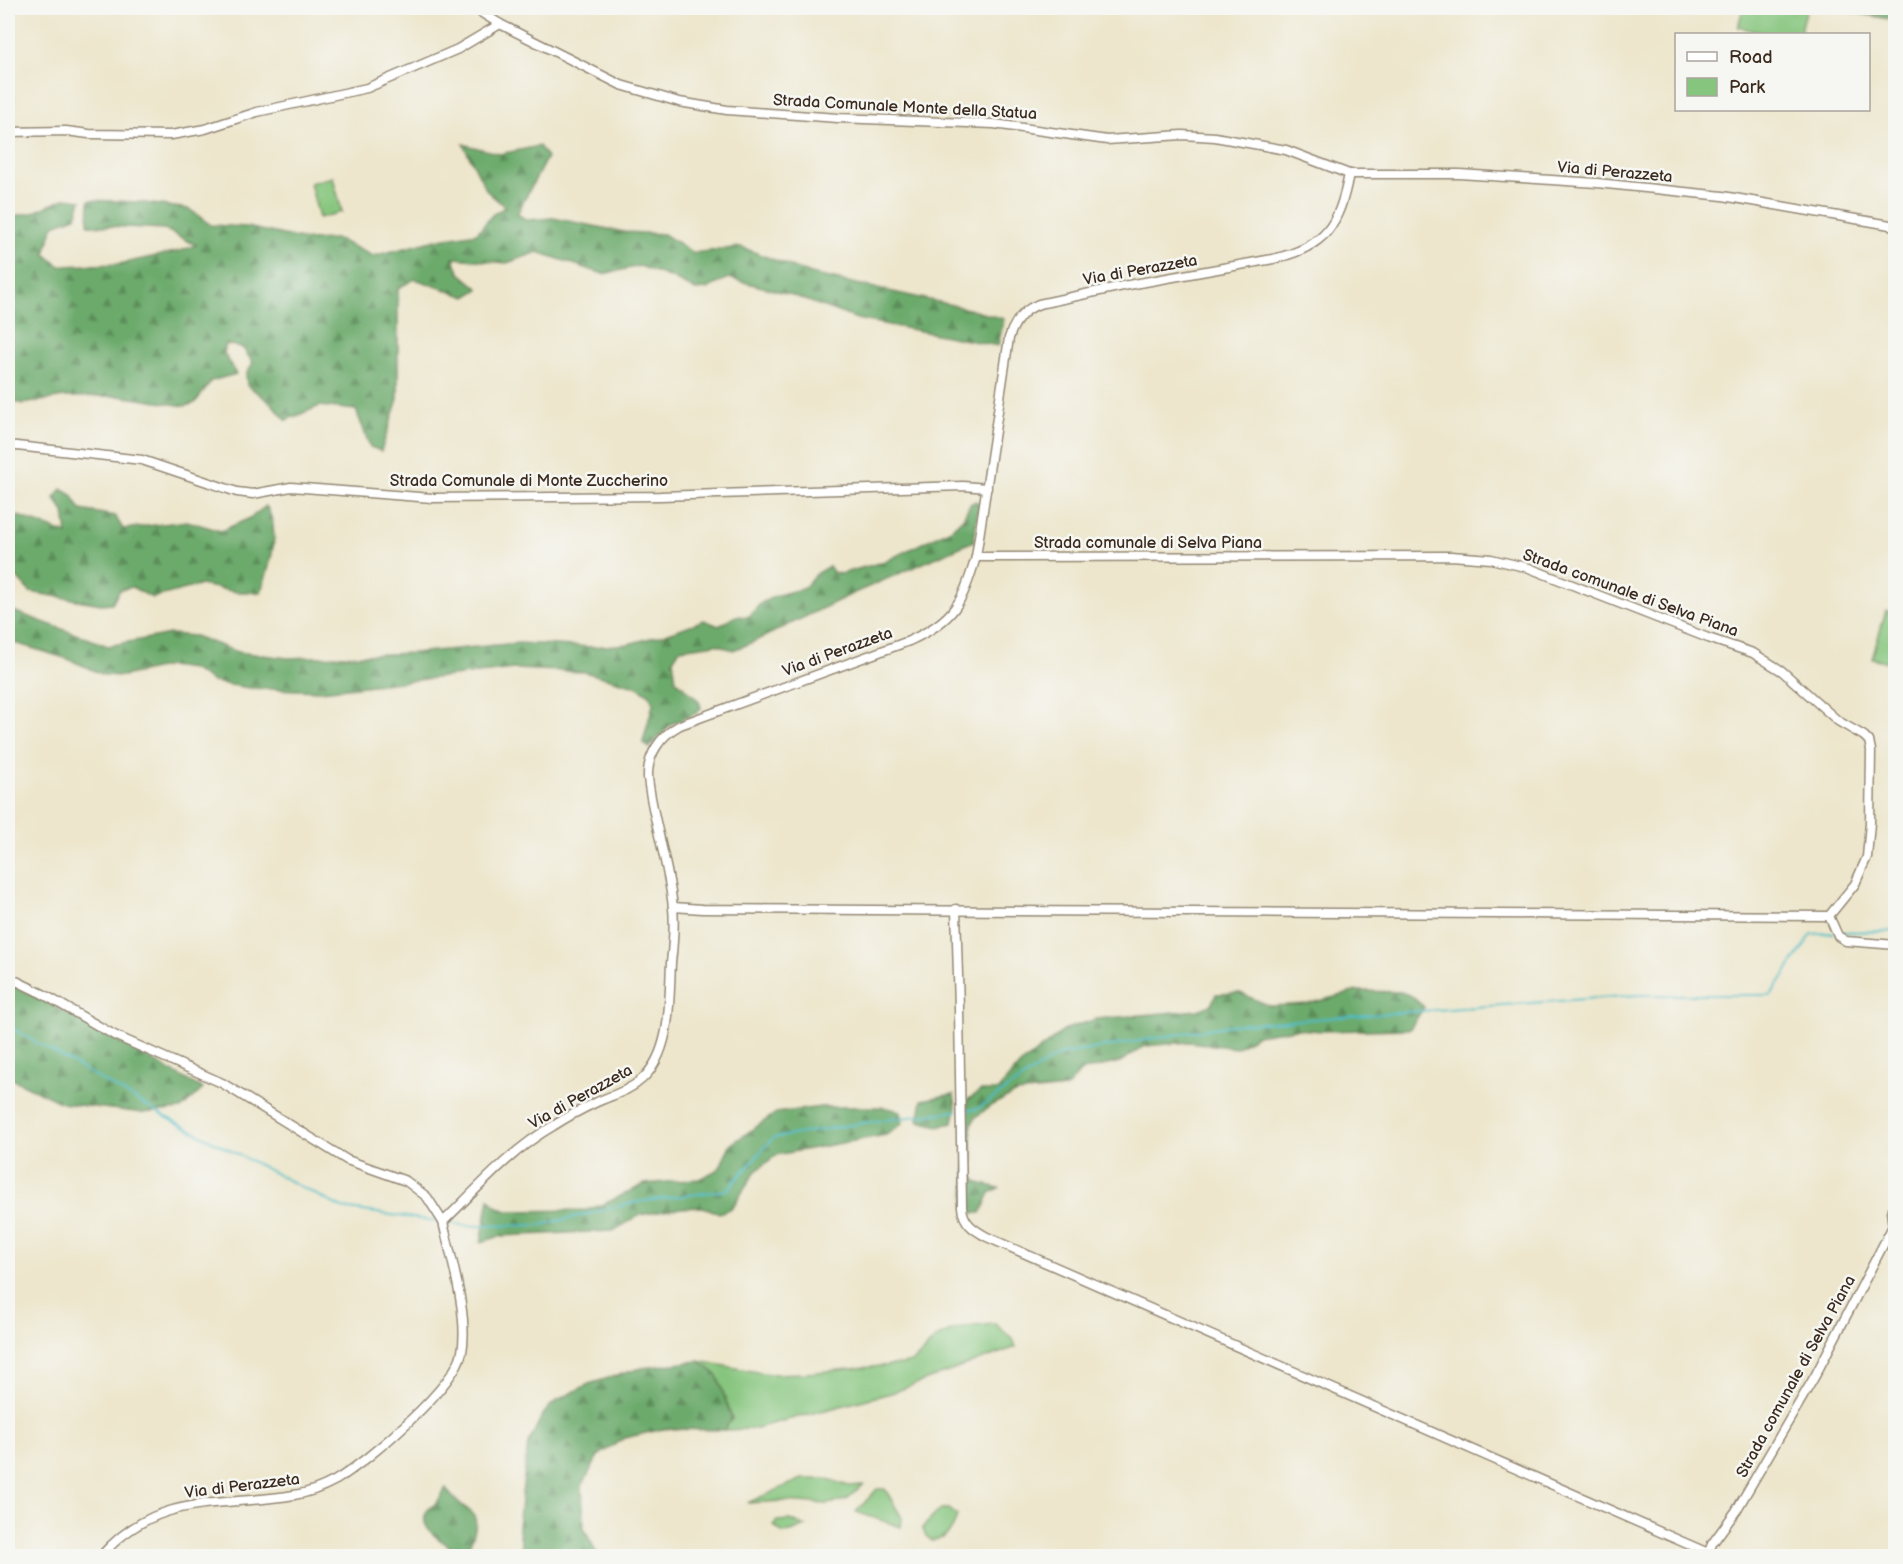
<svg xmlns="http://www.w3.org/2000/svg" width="1903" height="1564" font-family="'Balsamiq Sans',sans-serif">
	<defs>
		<pattern id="forest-firs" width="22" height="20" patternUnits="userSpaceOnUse" patternTransform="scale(1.5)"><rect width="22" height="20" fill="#6caa6c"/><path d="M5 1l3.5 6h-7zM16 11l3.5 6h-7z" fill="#5a8b58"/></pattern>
	</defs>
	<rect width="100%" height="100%" fill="#f6f6f2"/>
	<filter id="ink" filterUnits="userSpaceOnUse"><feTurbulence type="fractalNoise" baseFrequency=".0167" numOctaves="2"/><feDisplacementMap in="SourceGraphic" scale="12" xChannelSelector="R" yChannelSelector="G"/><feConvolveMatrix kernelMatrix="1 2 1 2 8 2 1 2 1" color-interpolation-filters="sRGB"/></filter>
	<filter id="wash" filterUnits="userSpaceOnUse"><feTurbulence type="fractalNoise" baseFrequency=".008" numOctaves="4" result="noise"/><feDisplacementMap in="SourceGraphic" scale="24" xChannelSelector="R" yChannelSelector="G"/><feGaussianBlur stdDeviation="1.35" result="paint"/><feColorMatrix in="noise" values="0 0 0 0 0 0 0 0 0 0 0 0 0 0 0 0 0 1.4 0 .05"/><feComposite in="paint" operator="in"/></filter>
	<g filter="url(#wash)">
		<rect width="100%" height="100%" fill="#ede6cc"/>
		<g fill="#85c57d" stroke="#60784e" stroke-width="1.5">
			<polygon points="1743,8 1807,8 1800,34 1768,34 1738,27"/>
			<polygon points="333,177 342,212 319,218 310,183"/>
			<polygon points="1886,611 1895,614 1895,664 1872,658"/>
			<path d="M995,1324L1013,1339L1016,1347L891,1393L752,1429L724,1430L732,1418L717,1375L699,1361L768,1374L807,1373L903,1364C922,1361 924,1346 940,1336C955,1327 977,1325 995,1324Z"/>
			<polygon points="802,1479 825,1479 849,1486 863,1485 846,1500 827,1504 783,1501 747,1503"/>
			<polygon points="877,1489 885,1489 902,1518 901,1527 856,1512"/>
			<path d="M941,1509H949L957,1515C954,1529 947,1539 932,1541L926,1536L922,1528Z"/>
			<polygon points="789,1520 806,1526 791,1532 783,1533 773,1525 777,1521"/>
		</g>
		<g fill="url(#forest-firs)" stroke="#546a45" stroke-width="1.5">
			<polygon points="1830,8 1895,8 1895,20 1835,9"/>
			<polygon points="463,144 500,154 539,146 547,157 517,214 527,220 553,218 624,232 664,234 693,253 741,247 811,274 957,306 1004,319 998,346 857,319 789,294 728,278 707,289 695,290 674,279 640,266 603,274 538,252 507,263 454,258 459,272 479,289 466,297 415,279 398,288 398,399 381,451 370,447 356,410 320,406 286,420 271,403 247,385 246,374 253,363 243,348 226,344 224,353 236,374 211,381 195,403 185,406 118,396 64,397 23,404 8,400 8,217 32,213 66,198 81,200 76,217 54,225 45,254 60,266 119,264 180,251 196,245 164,229 88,225 89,200 139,202 189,209 211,225 247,227 306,240 337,239 373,256 440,239 477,233 492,215 505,207 487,191"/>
			<path d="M62,489L72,495L81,510L115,516L123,529L187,521L221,531L250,518L266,506C282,532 270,565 261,592H237L201,585L152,598L132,587L120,590L112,603L101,604L30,592L8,568V512L67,534L64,512L54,498Z"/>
			<polygon points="976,501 979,504 974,541 852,594 749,644 733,650 716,644 680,649 673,660 676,680 699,701 701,708 697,713 671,724 649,748 643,742 653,704 650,695 636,686 584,672 514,669 321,691 249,688 213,682 192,669 169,666 123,676 104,675 68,659 8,641 8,609 108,646 170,634 195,636 237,652 288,658 413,653 518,643 592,647 628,644 666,634 704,620 719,626 736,616 748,617 761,603 775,596 804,588 817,573 829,566 833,572 840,574 886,561 951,529 963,518 970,504"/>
			<path d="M8,983C74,1014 138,1053 203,1089L181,1109L143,1113L62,1103L8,1077Z"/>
			<polygon points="1357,991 1401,992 1411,996 1424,1007 1410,1029 1322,1031 1296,1029 1257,1035 1236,1048 1190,1042 1145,1046 1120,1062 1081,1071 1066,1088 1016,1093 992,1105 976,1117 971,1125 974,1178 979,1183 999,1188 990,1193 981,1213 971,1213 965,1206 967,1100 981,1091 997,1091 1020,1065 1066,1029 1096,1019 1198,1010 1211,1005 1216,994 1240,993 1270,1006 1308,1004"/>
			<polygon points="954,1094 956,1107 953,1123 939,1126 918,1121 922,1100"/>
			<polygon points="821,1107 883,1107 901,1111 903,1123 886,1135 776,1155 755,1172 732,1208 719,1213 703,1207 681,1208 640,1215 613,1231 501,1236 481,1242 489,1198 495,1205 506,1211 587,1210 604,1204 645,1184 699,1179 719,1169 730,1145 776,1113"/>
			<polygon points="699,1361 717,1375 732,1419 724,1430 663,1429 625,1438 598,1456 582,1486 584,1528 597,1554 601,1556 524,1556 518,1526 528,1444 542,1416 549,1407 558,1400 589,1384 641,1368"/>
			<path d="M446,1488C462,1516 488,1504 469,1546L456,1551C444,1541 416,1529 427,1511C430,1507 435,1505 438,1501C441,1497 443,1492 446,1488Z"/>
		</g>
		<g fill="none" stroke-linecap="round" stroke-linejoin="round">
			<g stroke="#4ebcc6" stroke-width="2">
				<polyline points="1840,932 1896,931"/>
				<polyline points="8,1026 166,1117 342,1208 441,1222"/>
				<polyline points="963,1110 977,1109 1058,1055 1231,1025 1638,995 1771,995 1812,934 1834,933"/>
				<polyline points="446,1223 470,1226 541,1225 637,1202 727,1190 773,1138 862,1123 957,1111"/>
			</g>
		</g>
	</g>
	<g filter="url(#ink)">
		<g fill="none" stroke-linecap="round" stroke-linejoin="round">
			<g stroke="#948875" stroke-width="11">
				<g id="street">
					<polyline points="474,8 500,24 621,85 679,102 727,110 838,118 994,124 1107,140 1182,135 1215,137 1286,150 1349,174 1459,174 1597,183 1723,196 1896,226"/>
					<polyline points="8,132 66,131 89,134 171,135 205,129 257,112 367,88 458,49 500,24"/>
					<polyline points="8,445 142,460 237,492 253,494 291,487 432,498 660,496 963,486 987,488"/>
					<polyline points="976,557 1451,556 1491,559 1529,568 1708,638 1753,653 1782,671 1838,721 1864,736 1869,741 1871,750 1870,823 1867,857 1855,884 1829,916 1838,936 1846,941 1896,945"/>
					<polyline points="673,907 702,909 1829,916"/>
					<path d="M956,909L959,1008L962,1207C963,1223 974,1230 987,1237L1708,1553"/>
					<polyline points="8,977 43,994 114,1035 222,1083 347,1160 406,1181 427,1197 443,1222"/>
					<path d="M101,1556C158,1491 219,1508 294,1495C309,1493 323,1487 336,1480C368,1461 455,1387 462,1352C469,1316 451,1258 443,1222C478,1188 511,1150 553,1126C567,1117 582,1109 597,1102C612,1095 629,1091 642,1079C672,1052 669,1000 671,963C673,945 675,926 673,908C669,864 653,822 648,778C647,755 660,736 680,725L909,641C955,620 962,603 976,557L1009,338C1014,322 1023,310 1039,304L1123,286L1273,259C1326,247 1339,225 1349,174"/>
					<polyline points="1707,1556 1712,1544 1736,1511 1815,1376 1893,1226 1891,1212 1896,1205"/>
				</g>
			</g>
			<use href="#street" stroke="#fff" stroke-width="8"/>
		</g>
	</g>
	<g text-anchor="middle" stroke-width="5" stroke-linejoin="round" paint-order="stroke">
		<g font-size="16" fill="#3b2a1e" stroke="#f6f6f2">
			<text transform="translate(905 106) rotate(3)" y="6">Strada Comunale Monte della Statua</text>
			<text transform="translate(1615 171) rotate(5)" y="6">Via di Perazzeta</text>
			<text transform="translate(1140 269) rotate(-10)" y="6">Via di Perazzeta</text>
			<text x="529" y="486">Strada Comunale di Monte Zuccherino</text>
			<text x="1148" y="548">Strada comunale di Selva Piana</text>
			<text transform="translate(1631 592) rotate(20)" y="6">Strada comunale di Selva Piana</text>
			<text transform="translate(837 651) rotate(-20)" y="6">Via di Perazzeta</text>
			<text transform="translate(580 1096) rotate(-29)" y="6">Via di Perazzeta</text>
			<text transform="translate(1795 1376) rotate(-61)" y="6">Strada comunale di Selva Piana</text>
			<text transform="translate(242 1485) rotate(-7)" y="6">Via di Perazzeta</text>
		</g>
	</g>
	<rect width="1903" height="1564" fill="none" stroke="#f6f6f2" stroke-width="30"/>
	<rect x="1675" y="33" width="195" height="78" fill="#f6f6f2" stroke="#aba49d" stroke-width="1.5"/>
	<rect x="1687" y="52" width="30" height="9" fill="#ffffff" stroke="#aba49d" stroke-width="1.5"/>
	<text x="1729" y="63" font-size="18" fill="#3b2a1e">Road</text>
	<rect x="1687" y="78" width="30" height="18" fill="#85c57d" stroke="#aba49d" stroke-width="1.5"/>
	<text x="1729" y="93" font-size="18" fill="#3b2a1e">Park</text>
</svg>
